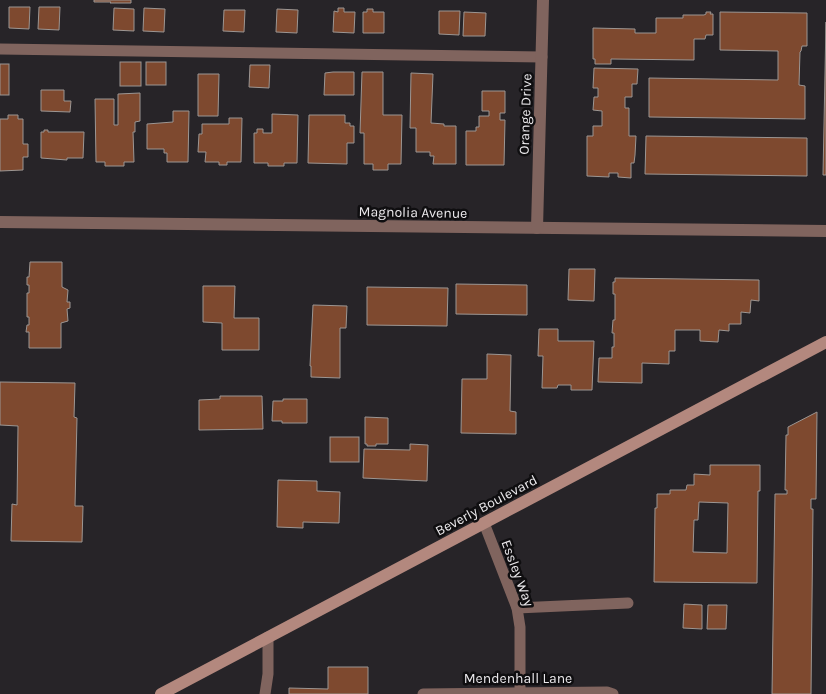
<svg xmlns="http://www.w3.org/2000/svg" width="826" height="694" font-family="Karla,sans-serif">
	<rect width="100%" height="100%" fill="#272428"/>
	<g fill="#7e492f" stroke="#9c9693" fill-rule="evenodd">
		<polygon points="94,0 131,0 131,3 110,3 111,2 94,2"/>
		<polygon points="9,7 30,7 29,29 9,28"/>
		<polygon points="39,7 60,7 59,30 38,29"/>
		<polygon points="114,8 134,9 134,31 113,30"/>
		<polygon points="144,8 165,9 164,32 143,31"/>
		<polygon points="338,8 344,8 344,12 355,12 354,33 333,32 334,11 338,12"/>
		<polygon points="277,9 298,10 297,33 276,32"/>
		<polygon points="367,9 373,9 373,12 384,12 384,33 363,33 363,12 367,12"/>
		<polygon points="224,10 245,10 244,32 223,31"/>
		<polygon points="439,11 460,11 459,35 439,34"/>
		<polygon points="464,12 486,13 485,36 463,36"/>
		<polygon points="706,12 711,12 710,14 713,14 713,35 706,35 705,39 694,39 694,60 611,59 611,64 595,64 595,59 593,59 593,28 635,29 635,33 656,33 656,18 683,18 683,15 704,15 706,14"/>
		<polygon points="720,12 807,13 807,46 802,46 801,51 800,52 799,85 805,86 805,119 649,117 649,78 778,80 778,51 720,50"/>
		<polygon points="826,22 826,175 823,175"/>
		<rect x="120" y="62" width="21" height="24"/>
		<rect x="146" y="62" width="20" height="23"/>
		<rect x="0" y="64" width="9" height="31"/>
		<polygon points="250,65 270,65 269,88 249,87"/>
		<polygon points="594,68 638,69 637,84 632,84 632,97 625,97 625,108 629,108 629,136 636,136 635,155 634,163 631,163 631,178 618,177 618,173 609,173 609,177 587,176 587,136 593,136 593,126 602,126 602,111 593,110 594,97 598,97 598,88 593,88"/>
		<polygon points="333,72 354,72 354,95 324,95 325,73"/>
		<polygon points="362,72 383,72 383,115 402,115 401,164 388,164 388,170 373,170 373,164 364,164 364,133 360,133"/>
		<polygon points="411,73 433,74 431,123 444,124 444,126 456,126 456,164 433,164 434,156 430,156 430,152 416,152 416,128 410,128"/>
		<polygon points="198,74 219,74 218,116 198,116"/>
		<polygon points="41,90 64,90 64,101 71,101 70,112 41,111"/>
		<polygon points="482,91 505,91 505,113 500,113 500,120 505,120 504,165 466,165 466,131 476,131 476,127 479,127 479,116 489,116 489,111 482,111"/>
		<polygon points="140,93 140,121 135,122 135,132 133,132 134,162 124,162 124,166 105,166 105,162 96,162 95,99 114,99 114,125 118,125 118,94"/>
		<polygon points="173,111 189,111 188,162 167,162 167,153 164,153 164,149 147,149 147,124 173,122"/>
		<polygon points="272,114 298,115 297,163 284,163 284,166 268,166 268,163 254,163 254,133 257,133 257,129 263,129 263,133 272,133"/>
		<polygon points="8,115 18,115 18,119 23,119 23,144 28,144 28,157 23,157 23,170 0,171 0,119 8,119"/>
		<polygon points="309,115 345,115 345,123 350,123 350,126 354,126 354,143 347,143 347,164 308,163"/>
		<polygon points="229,118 242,118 241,162 227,162 227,165 219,165 219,162 205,162 206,152 198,152 199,134 202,134 202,124 229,124"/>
		<polygon points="44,130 48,130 48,132 84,132 83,158 67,158 67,160 41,158 41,132 44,132"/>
		<polygon points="646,136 807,138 807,176 645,174"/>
		<polygon points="30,262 62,262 62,287 68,290 67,302 70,302 70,308 67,309 68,321 61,323 61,348 29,348 29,332 26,332 27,325 29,325 29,317 27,317 27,293 29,293 29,285 27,285 27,277 29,277"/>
		<polygon points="569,269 595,269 594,301 568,300"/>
		<polygon points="615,278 759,280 759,301 751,300 750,313 741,312 741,324 729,324 729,331 719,330 718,342 700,341 700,330 675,330 675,351 669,351 669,364 642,363 642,383 598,382 599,358 612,358 612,347 614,347 614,333 612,333 613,320 615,320 615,294 613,294 613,282 615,282"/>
		<polygon points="456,284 527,285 527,315 456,314"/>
		<polygon points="203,286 235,286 234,318 259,318 259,350 222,350 222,323 203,322"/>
		<polygon points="367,287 448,288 447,326 367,325"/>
		<polygon points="313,305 347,306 346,328 340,328 340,378 311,377 311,366 310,366"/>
		<polygon points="539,329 558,329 558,341 594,341 592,390 571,390 571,385 558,385 557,388 542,388 543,356 538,356"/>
		<polygon points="487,354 511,355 510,411 516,412 516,434 461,433 462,379 487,379"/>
		<polygon points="0,382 75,383 74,417 77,418 75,506 83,506 82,542 11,541 12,504 17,505 18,426 0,425"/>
		<polygon points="220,396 262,396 263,429 199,430 199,400 220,399"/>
		<polygon points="283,399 307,399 307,423 282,423 282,421 272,421 273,401 283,401"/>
		<polygon points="817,412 816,499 811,499 811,509 813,509 811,694 772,694 775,494 787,494 787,490 785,490 786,435 788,435 788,427"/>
		<polygon points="365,417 388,418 388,444 376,444 376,446 367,446 367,444 365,444"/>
		<rect x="330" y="437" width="29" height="25"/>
		<polygon points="410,444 428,445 427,481 363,478 364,449 410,450"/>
		<path d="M710,465H760V491H758L757,583L654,582L655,508H657V494H670V490H686L687,485H694V474L710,475ZM699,502L728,503L727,553L693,552L694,520H698Z"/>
		<polygon points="278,480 317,481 317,491 340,492 339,523 303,522 303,528 277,527"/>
		<polygon points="684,604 702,605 702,629 683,628"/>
		<polygon points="708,605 727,605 726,629 707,629"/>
		<polygon points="328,667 368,667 368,694 289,694 289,688 328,689"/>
	</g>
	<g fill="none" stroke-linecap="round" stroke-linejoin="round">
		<g stroke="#80645e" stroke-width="11">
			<polyline points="0,49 542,57"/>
			<polyline points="484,523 517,608 520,627 520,694"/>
			<polyline points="517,608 628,603"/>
			<polyline points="265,694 268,674 268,637"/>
			<polyline points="423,694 607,692 613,694"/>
		</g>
		<g stroke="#80645e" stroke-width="12">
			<polyline points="0,222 826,231"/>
			<polyline points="537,228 543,0"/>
		</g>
		<polyline stroke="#b3887e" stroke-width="12" points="161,694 826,342"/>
	</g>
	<g text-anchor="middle" stroke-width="5" stroke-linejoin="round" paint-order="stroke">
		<g font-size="14" fill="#ebe9ec" stroke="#0f0e10">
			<text transform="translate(525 114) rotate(-88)" y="5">Orange Drive</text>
			<text transform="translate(413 212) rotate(1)" y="5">Magnolia Avenue</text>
			<text transform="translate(486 505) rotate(-28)" y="5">Beverly Boulevard</text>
			<text transform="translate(518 573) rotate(70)" y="5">Essley Way</text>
			<text x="518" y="683">Mendenhall Lane</text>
		</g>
	</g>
</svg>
